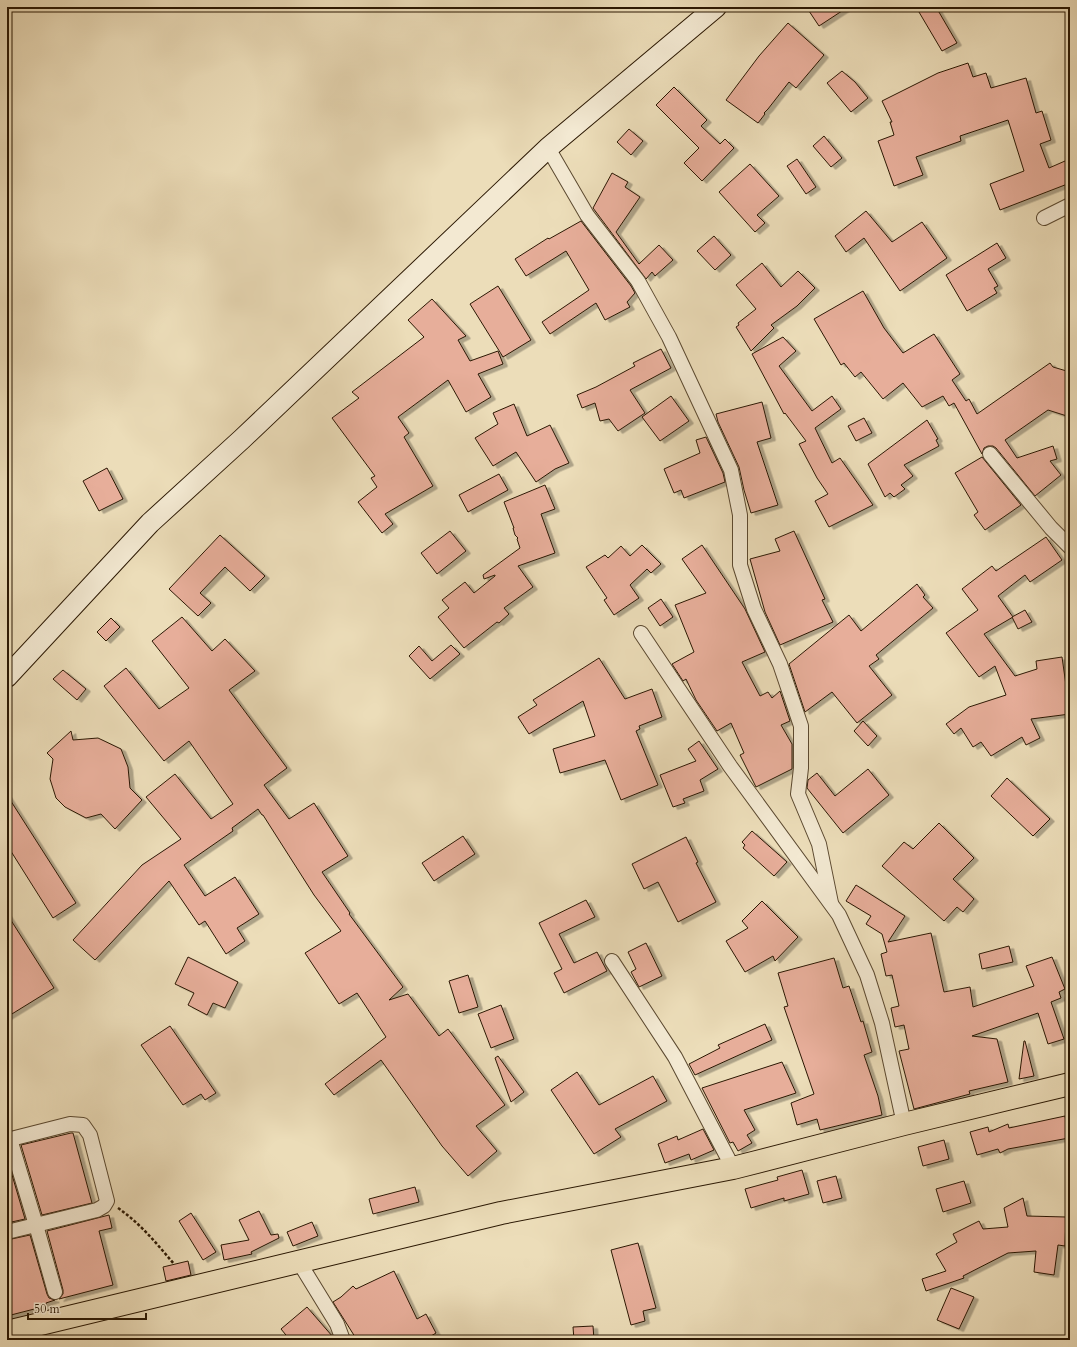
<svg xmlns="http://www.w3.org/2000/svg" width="1077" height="1347" font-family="Cardo,serif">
	<defs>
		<filter id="shadow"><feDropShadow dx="4.5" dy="2.5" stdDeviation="0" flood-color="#0004"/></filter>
	</defs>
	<rect width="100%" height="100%" fill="#ecddb9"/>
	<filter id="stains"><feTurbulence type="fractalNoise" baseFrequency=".005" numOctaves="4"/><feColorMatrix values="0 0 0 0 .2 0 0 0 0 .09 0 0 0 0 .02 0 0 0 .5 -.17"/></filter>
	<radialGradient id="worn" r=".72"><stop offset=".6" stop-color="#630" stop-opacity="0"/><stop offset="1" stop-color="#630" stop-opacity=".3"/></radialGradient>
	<g fill="#e7ae9a" stroke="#2b1803" filter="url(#shadow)">
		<polygon points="815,7 848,7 819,26 809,11"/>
		<polygon points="916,7 936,7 957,43 942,51"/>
		<polygon points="788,23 824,55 796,88 789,82 768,109 764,113 765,114 758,123 726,100 759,56"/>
		<polygon points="968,63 973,77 986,73 991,88 1026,78 1036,113 1042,111 1051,140 1040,144 1049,168 1065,161 1070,171 1070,183 1000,210 990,184 1024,171 1008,120 960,136 961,141 916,157 923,175 894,186 878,141 894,135 890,122 892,122 882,101 938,73"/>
		<polygon points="842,71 855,82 868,98 851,112 827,83"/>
		<polygon points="674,87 707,120 701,126 720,144 725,139 734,148 702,181 684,163 699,148 656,105"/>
		<polygon points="629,129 643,141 631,155 617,142"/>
		<polygon points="824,136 842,158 831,167 813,146"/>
		<polygon points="797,159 816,187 806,194 787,166"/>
		<polygon points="750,164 779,196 757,215 765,223 755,232 719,192"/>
		<polygon points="612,173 628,182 625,187 640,197 616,232 639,264 659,245 673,260 655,276 652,272 646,279 593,208"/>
		<polygon points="866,211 892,242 922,222 947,258 900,291 864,238 846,252 835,236"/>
		<polygon points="581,221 631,286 635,293 627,302 630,307 605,320 596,303 550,334 542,322 589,290 566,251 526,276 515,259 548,238 549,239"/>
		<polygon points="714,236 731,255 715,270 697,251"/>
		<polygon points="997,243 1006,258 988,269 998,286 994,288 997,293 967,311 946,275"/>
		<polygon points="762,263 781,287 798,271 815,288 797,306 771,325 774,328 751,351 736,327 739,325 738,323 756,309 736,285"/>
		<polygon points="498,286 531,340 503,357 470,304"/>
		<polygon points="863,291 884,328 903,353 934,334 960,374 952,380 966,401 969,399 977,414 1050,363 1053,367 1070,372 1070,417 1048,410 1005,440 1017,458 1053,446 1057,459 1050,461 1061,475 1035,496 996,448 993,446 988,446 984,448 982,454 954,403 949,406 943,396 922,407 903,383 883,399 861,372 855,377 844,363 841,365 814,319"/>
		<polygon points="432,299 466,336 458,340 470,361 498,351 503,364 478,374 491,397 466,412 448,380 398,417 409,433 404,437 433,486 385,514 393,524 382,533 358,502 377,487 371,478 375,476 332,418 359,398 352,392 424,337 408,320"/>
		<polygon points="783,337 796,351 779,366 812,411 832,396 841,409 815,428 832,463 840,458 873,505 829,527 815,501 828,494 817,478 799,444 806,441 785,413 784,414 752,354"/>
		<polygon points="661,349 671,368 630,390 645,413 618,431 609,419 600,421 595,403 582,408 577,395 596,387 635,366 633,363"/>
		<polygon points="671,396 689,421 660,441 642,417"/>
		<polygon points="762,402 771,438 757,442 778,505 751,513 744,490 739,467 718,422 716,414"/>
		<polygon points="514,404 527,436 550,425 569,463 555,469 536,482 516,452 493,466 475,438 498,424 493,413"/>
		<polygon points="864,418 872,433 856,441 848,426"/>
		<polygon points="927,420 938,439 936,440 939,446 904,465 913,476 901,485 905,489 894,497 890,493 885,497 868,464"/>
		<polygon points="706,437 723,473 725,482 684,498 681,490 674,493 664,469 700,453 696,440"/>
		<polygon points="982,457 1021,505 985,530 974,515 978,512 955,473"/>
		<polygon points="107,468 123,499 99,511 83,481"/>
		<polygon points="499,474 508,490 468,512 459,495"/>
		<polygon points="545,485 555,509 541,514 555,553 518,566 533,587 504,608 509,614 499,623 497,622 464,648 438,617 449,608 442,600 465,582 474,593 495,576 495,575 484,579 483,575 520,548 517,539 518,538 515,535 513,528 514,528 504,502"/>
		<polygon points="450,531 466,551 437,574 421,553"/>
		<polygon points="794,531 825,599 822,600 833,622 780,645 765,612 750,559 780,551 775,539"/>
		<polygon points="220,535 265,576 250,591 225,567 200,593 211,603 198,616 169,589"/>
		<polygon points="1046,537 1062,560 1030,582 1025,575 998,596 1013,617 984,634 1015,676 1037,669 1036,661 1062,657 1070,714 1031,719 1040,738 1026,745 1022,737 991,756 981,742 973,747 961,728 954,734 946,724 969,707 1006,695 995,666 979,677 946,633 978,610 962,589 992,566 996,571"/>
		<polygon points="642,545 661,564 651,573 647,569 630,585 639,598 614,615 604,600 607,598 586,567 605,555 608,558 621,546 630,556"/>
		<polygon points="702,545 745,609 765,652 742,662 760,696 768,692 772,698 780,691 790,721 781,725 792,744 792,769 756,787 740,755 744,753 731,723 717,731 696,700 686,679 683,681 672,664 694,652 675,605 706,593 682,559"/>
		<polygon points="917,584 925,595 923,597 933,608 876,655 879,659 869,666 892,695 857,723 832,692 805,712 789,664 849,615 861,631"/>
		<polygon points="661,599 673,617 660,626 648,608"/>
		<polygon points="1025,610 1032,622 1018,629 1012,617"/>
		<polygon points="182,617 212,651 225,639 255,671 229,690 287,768 264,785 289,819 314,803 348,856 322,872 350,913 349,914 403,987 389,1000 408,994 439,1036 448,1029 505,1105 476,1126 497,1151 468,1176 442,1146 381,1060 334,1095 325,1084 386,1037 357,993 339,1004 305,953 341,931 314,895 263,815 262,815 258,809 232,828 233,831 184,865 205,896 235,877 259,914 237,928 245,941 226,954 205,921 199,925 169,881 95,960 73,940 142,865 181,839 146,797 175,774 211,819 233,804 189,741 164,761 104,686 126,668 159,709 189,688 152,641"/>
		<polygon points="111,618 120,627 106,641 97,632"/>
		<polygon points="451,645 460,654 430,679 409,656 419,646 432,661"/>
		<polygon points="599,658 625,699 652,689 662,717 639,726 640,729 636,731 658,785 621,800 605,760 560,773 553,749 595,736 583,701 529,734 518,717 537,705 533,700"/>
		<polygon points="63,670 86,689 77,700 53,679"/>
		<polygon points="863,721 877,736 868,746 854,731"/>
		<polygon points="71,731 73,740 98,738 121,749 128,767 130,788 142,800 115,829 101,814 86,818 65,807 56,798 50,779 53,759 47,753"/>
		<polygon points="699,741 718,769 700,780 704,791 683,799 685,803 673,807 660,775 696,761 688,749"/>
		<polygon points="868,769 889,795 843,833 807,788 808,780 817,773 835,796"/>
		<polygon points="1007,778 1050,819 1033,836 991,796"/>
		<polygon points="7,795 76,903 53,918 7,845"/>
		<polygon points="939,823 974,858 953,879 974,899 963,912 957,907 944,921 882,866 904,842 913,849"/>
		<polygon points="752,831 787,862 774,876 743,848 745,845 742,842"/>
		<polygon points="463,836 475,854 434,881 422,863"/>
		<polygon points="686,837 698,862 696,863 716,902 678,922 658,882 644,889 632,864"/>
		<polygon points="856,885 905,916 888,942 931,933 944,992 970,987 973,1007 1034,986 1026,966 1052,957 1065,989 1059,992 1061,998 1051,1002 1064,1039 1048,1044 1038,1013 972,1036 997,1039 1008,1082 969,1091 970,1094 914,1109 899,1051 909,1049 904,1025 895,1027 891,1008 899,1006 892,975 886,976 881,954 887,952 882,934 866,924 871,916 846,901"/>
		<polygon points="586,900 595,917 559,934 574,963 597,952 607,971 564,993 554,973 562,969 539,923"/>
		<polygon points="762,901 798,937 775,961 773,956 745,972 726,941 748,928 742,921"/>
		<polygon points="7,914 54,988 7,1017"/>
		<polygon points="646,943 662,976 639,987 631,972 636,969 628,952"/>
		<polygon points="1009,946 1013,962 982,969 979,954"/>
		<polygon points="188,957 238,982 225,1008 213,1003 207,1015 188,1005 194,993 175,984"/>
		<polygon points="834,958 843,988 849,986 861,1022 863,1021 872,1052 864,1055 878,1096 882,1115 820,1130 817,1119 797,1125 791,1103 814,1094 784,1007 788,1006 778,973"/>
		<polygon points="468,975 478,1007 459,1013 449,981"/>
		<polygon points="501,1005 514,1039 491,1048 478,1014"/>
		<polygon points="765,1024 772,1040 695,1075 689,1064 720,1048 718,1045"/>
		<polygon points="170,1026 216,1093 205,1100 201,1094 183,1105 141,1045"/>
		<polygon points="1024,1041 1025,1041 1034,1076 1019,1079"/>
		<polygon points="498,1056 524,1092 511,1102 495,1058"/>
		<polygon points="782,1062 796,1093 744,1110 755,1130 747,1135 752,1143 738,1151 733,1142 730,1143 702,1088"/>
		<polygon points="577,1072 599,1105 653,1076 667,1101 615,1129 621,1137 594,1154 551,1090"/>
		<polygon points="1065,1116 1069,1138 1008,1149 1000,1153 998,1149 977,1155 970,1132 988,1127 989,1132 1008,1124 1009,1128"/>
		<polygon points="703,1129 714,1150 691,1160 689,1154 665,1163 658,1144 677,1136 678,1140"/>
		<polygon points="71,1133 73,1133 92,1203 42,1215 21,1145"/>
		<polygon points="944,1140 949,1159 923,1166 918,1147"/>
		<polygon points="7,1158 25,1219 7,1223"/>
		<polygon points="802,1170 809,1194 784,1201 784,1198 751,1208 745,1189 778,1180 777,1177"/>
		<polygon points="836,1176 842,1198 823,1203 817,1181"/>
		<polygon points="964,1181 971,1203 943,1212 936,1189"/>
		<polygon points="415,1187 419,1202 373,1214 369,1199"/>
		<polygon points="1023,1198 1027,1216 1066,1217 1065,1246 1058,1245 1054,1275 1034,1272 1036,1251 1008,1253 963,1276 964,1278 926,1291 922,1279 946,1271 936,1254 957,1242 953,1234 979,1221 983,1229 1008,1227 1004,1208"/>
		<polygon points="259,1211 271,1235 278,1234 279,1238 251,1252 252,1254 224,1260 221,1245 249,1240 239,1220"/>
		<polygon points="191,1213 216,1252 203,1260 179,1221"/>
		<polygon points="109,1215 112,1228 99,1231 113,1285 59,1299 63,1294 63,1290 47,1231"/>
		<polygon points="312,1222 318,1236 293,1246 287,1232"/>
		<polygon points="30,1235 47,1294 49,1298 55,1300 46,1303 46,1306 7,1316 7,1240"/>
		<polygon points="638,1243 656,1308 643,1311 645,1321 631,1325 611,1250"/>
		<polygon points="188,1261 191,1275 166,1281 163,1267"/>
		<polygon points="394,1271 417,1319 426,1314 436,1333 431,1336 433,1340 357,1340 333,1302 341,1297 353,1286 356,1289"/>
		<polygon points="951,1288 974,1297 959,1329 937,1320"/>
		<polygon points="307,1307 333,1337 334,1340 290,1340 281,1329"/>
		<polygon points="593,1326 594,1340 574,1340 573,1327"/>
	</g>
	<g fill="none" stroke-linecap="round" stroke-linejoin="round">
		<g stroke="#5b4930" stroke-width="16">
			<g id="street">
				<polyline points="548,148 587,215 638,281 669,337 731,470 740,515 740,565 754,609 780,664 801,726 801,768 798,794 819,844 831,903"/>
				<polyline points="1044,218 1070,205"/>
				<polyline points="990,454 1051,528 1070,547"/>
				<polyline points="641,633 730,766 839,915 867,975 882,1023 904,1124"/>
				<polyline points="612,961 675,1057 733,1168"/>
				<polyline points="10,1139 36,1225 55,1292"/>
				<polyline points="7,1140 70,1124 83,1125 90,1135 107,1201 104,1206 97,1210 7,1232"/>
				<polyline points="299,1262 337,1324 343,1340"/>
				<polyline points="33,1325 35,1340"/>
			</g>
		</g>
		<g stroke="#2b1803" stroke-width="22">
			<polyline id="secondary" points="7,677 150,523 242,439 548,148 716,7"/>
		</g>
		<g stroke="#2b1803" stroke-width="24">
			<polyline id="primary" points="7,1332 501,1213 733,1168 904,1124 1070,1084"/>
		</g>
		<path stroke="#2b1803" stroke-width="2.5" stroke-dasharray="3 2" stroke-linecap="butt" d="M118,1208C140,1223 157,1244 174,1264"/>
		<use href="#street" stroke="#f3e9d2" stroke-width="14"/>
		<use href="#secondary" stroke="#f3e9d2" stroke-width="20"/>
		<use href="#primary" stroke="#ecddb9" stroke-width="22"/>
	</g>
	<rect width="1077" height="1347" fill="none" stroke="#ecddb9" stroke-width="24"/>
	<rect x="8" y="8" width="1061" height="1331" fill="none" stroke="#2b1803" stroke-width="2"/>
	<rect x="12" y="12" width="1053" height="1323" fill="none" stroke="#2b1803"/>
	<path d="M28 1313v6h118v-6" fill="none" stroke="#2b1803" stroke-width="2"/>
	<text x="34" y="1313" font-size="12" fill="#2b1803" stroke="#f3e9d2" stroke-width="3" paint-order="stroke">50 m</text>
	<rect width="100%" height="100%" filter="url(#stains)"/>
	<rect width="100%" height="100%" fill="url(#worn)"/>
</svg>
